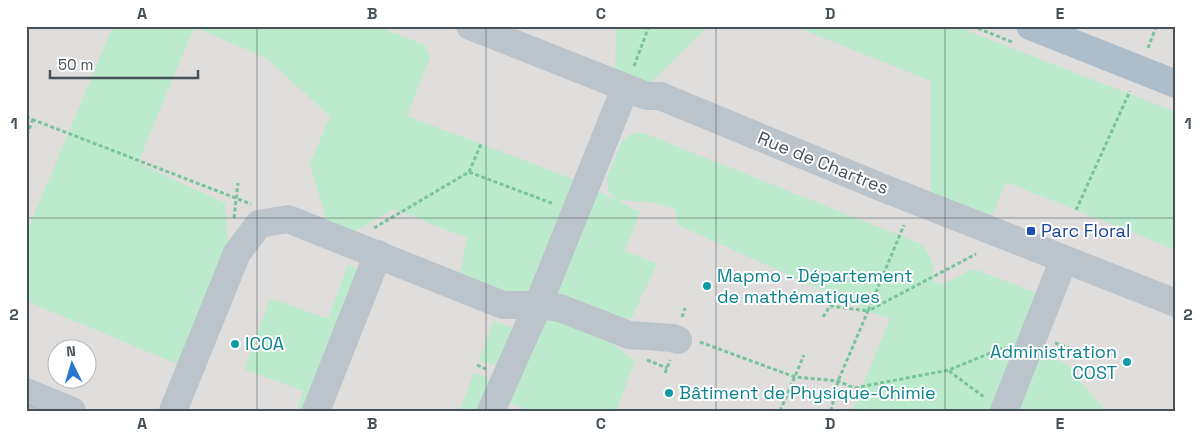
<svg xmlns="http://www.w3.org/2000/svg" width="1202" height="437" font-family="'Space Grotesk',sans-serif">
	<rect width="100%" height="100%" fill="#efecec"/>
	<path fill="#e0dddd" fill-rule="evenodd" d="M26,26H1176V411H26ZM58,350H88V380H58Z"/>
	<g fill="#bceacc">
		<path d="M113,26H376L425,45L430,57L407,116L573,179L616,200L608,191L607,178L622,141L632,133H643L921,244C932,258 934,264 933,282L943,284L974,269L1041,295L1034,349L1061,361L1073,369L1081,382L1106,411H852L890,319L868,311L678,225L675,209L649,202L617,200L640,212L625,251L657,264L631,319L518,300L459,278L467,238L394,209L355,231L328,225L310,164L330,116L266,58L194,27L138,163L225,203L229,251L180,365L31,303L26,293V234Z"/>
		<polygon points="616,26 708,26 647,86 615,74"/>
		<polygon points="794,26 955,26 1176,112 1176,250 1006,182 991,218 931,194 931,81"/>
		<polygon points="348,265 363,270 308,411 297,411 303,391 244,369 270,298 328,319"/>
		<polygon points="548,315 608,340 635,361 616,411 529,411 508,402"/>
		<polygon points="494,321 515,329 496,366 479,360"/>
		<polygon points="474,373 486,377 490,381 481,411 459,411"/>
	</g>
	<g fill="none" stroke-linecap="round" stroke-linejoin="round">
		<g stroke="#78c59b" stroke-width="3" stroke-dasharray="4 2.5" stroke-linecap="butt">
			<polyline points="972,26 1012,42"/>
			<polyline points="1148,48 1156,27"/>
			<polyline points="634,66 649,26"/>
			<polyline points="26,117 251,204"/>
			<polyline points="27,135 33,119"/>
			<polyline points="469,172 481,144"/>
			<polyline points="1076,210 1130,91"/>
			<polyline points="234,218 238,183"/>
			<polyline points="374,228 469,172 554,204"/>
			<polyline points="682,317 685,308"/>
			<polyline points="823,317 830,306 868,311 904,225"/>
			<polyline points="700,342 795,377 838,381 854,388 949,370 1005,347"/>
			<polyline points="1055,343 1083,353"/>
			<polyline points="647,360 667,368"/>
			<polyline points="477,365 486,369"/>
			<polyline points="949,371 984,397"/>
			<polyline points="665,373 670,360"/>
			<polyline points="780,411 804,355"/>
			<polyline points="831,411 838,381 868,311 976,254"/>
		</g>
		<g stroke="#bbc4ca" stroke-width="28">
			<polyline points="470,26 647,96 660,96 883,188 1176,303"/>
			<polyline points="26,392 72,411"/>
			<polyline points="173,411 237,253 259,224 288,219 503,305 538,305 560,308 629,335 673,338 678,340"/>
			<polyline points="316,411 378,254"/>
			<polyline points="491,411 538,305 622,96"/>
			<polyline points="1004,411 1064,259"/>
		</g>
		<polyline stroke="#adbdc9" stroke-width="28" points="1030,26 1176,84"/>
		<polyline stroke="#afb2b6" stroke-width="1" points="26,404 44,411"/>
	</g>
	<path fill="none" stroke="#465058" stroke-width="1" stroke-opacity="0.55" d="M257,26V411M486,26V411M716,26V411M945,26V411M26,218H1176"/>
	<rect fill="#1a4fb4" stroke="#fff" stroke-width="2" x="1026" y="226" width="10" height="10" rx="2.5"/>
	<g fill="#0f9aa8" stroke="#fff" stroke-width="2">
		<circle cx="707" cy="286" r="5"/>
		<circle cx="235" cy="344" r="5"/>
		<circle cx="1127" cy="362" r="5"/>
		<circle cx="669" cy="393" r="5"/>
	</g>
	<g text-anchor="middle" stroke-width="4" stroke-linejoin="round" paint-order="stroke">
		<g font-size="18" fill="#465058" stroke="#fff">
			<text transform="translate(823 163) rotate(22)" y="6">Rue de Chartres</text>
		</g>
		<g font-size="18" fill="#164399" stroke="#fff" text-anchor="start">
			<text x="1041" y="237">Parc Floral</text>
		</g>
		<g font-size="18" fill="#0d838f" stroke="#fff" text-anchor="start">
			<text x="717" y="282">Mapmo - Département<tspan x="717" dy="21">de mathématiques</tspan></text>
			<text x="245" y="350">ICOA</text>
			<text x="1117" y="358" text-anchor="end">Administration<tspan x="1117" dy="21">COST</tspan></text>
			<text x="679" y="399">Bâtiment de Physique-Chimie</text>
		</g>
	</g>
	<rect width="1202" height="437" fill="none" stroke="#ffffff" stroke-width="55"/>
	<g transform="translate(72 364) rotate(355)"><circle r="24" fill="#ffffff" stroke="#b5b9bc"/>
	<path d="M0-4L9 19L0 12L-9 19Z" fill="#2679ce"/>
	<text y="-8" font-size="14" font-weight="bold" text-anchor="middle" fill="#465058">N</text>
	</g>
	<path d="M50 70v8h148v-8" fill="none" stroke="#465058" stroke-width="2.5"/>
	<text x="58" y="70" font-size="15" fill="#465058" stroke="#ffffff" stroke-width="4" paint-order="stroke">50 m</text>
	<rect x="28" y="28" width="1146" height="382" fill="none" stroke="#465058" stroke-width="2"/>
	<g font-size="16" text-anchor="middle" font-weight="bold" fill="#465058">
		<text x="142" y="19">A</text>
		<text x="372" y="19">B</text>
		<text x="601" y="19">C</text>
		<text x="830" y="19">D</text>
		<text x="1060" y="19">E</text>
		<text x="14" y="129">1</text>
		<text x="1188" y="129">1</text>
		<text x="14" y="320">2</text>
		<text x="1188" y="320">2</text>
		<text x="142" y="429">A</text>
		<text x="372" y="429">B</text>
		<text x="601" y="429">C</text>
		<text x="830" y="429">D</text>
		<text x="1060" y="429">E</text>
	</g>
</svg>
